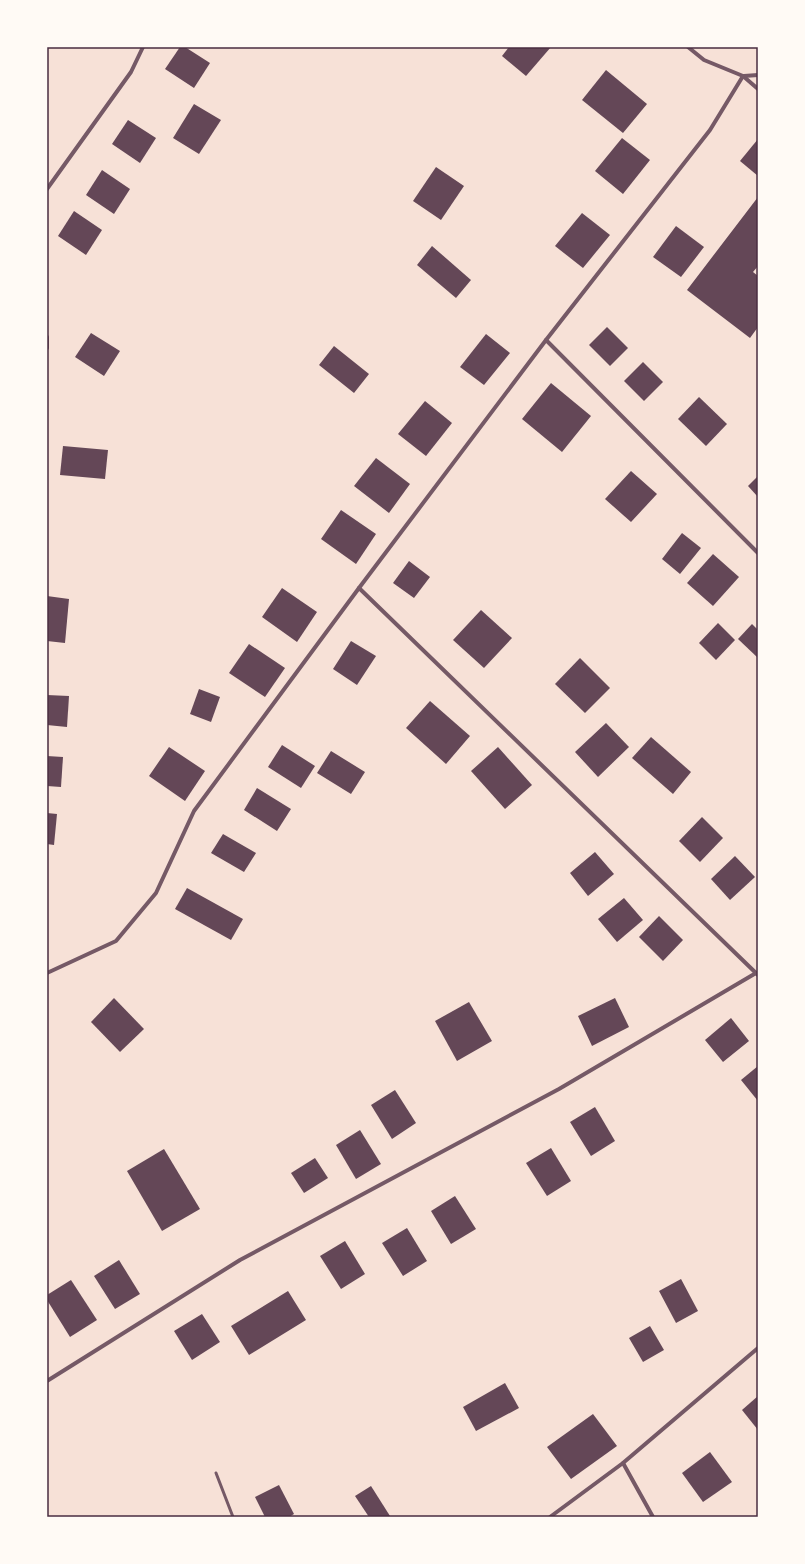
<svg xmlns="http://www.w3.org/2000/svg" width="805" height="1564" font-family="Ubuntu,sans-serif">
	<rect width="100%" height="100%" fill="#f7e1d7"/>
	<g fill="#644757">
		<polygon points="180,47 185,47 210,63 194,88 165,69"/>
		<polygon points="509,47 551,47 526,76 502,56"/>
		<polygon points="606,70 647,104 623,133 582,100"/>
		<polygon points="194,104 221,120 199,154 173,138"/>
		<polygon points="128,120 156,138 140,163 112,144"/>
		<polygon points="622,138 650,160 623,194 595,171"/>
		<polygon points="758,139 758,176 740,161"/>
		<polygon points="436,167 464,186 441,220 413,201"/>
		<polygon points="102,170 130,189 114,214 86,195"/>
		<polygon points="758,197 758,266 753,272 758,276 758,327 750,338 687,290"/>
		<polygon points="74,211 102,230 86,255 58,236"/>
		<polygon points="582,213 610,235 583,268 555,246"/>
		<polygon points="676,226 704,247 681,277 653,257"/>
		<polygon points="432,246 471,280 456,298 417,265"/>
		<polygon points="607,327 628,348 610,366 589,345"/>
		<polygon points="91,333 120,351 104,376 75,357"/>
		<polygon points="486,334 510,353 484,385 460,367"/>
		<polygon points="334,346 369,374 354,393 319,365"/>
		<polygon points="643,362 663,382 644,401 624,381"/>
		<polygon points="551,383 591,416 562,452 522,419"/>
		<polygon points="699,397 727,424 706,446 678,419"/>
		<polygon points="425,401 452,423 426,456 398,434"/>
		<polygon points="63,446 108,450 105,479 60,475"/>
		<polygon points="376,458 410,484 389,513 354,486"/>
		<polygon points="631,471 657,494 631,522 605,499"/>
		<polygon points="758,476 758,497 748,486"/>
		<polygon points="341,510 376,534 356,564 321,539"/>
		<polygon points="682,533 701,548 680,574 662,559"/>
		<polygon points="713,554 739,577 713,606 687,583"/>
		<polygon points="409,561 430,577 414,598 393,583"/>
		<polygon points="282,588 317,612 297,642 262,617"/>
		<polygon points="47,596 69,599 65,643 47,641"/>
		<polygon points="481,610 512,638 484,668 453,640"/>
		<polygon points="718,623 735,640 716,660 699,643"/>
		<polygon points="752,624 758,630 758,658 738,639"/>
		<polygon points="351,641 376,656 357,685 333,669"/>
		<polygon points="249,644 285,668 265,697 229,673"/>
		<polygon points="580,658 610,688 585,713 555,684"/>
		<polygon points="199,689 220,697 211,722 190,714"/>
		<polygon points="47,695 69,696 67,727 47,725"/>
		<polygon points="430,701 470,736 446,764 406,728"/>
		<polygon points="606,723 629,747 598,777 575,752"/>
		<polygon points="651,737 691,772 673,794 632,758"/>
		<polygon points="282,745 315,766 301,788 268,767"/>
		<polygon points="169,747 205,771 185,801 149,776"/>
		<polygon points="498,747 532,785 505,809 471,771"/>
		<polygon points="331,751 365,772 351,794 317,773"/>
		<polygon points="47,756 63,757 61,787 47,786"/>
		<polygon points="257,788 291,809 277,831 244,810"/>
		<polygon points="47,813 57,814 54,845 47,844"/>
		<polygon points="702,817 723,838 700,862 679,841"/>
		<polygon points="223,834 256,853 244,872 211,853"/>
		<polygon points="595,852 614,874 588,896 570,873"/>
		<polygon points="735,856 755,877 730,900 711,879"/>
		<polygon points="187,888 243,919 231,940 175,909"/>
		<polygon points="624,898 643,920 617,942 598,919"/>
		<polygon points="659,916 683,940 663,961 639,937"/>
		<polygon points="114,998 144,1029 120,1052 91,1022"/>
		<polygon points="615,998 629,1027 592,1046 578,1016"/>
		<polygon points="469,1002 492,1041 457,1061 435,1021"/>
		<polygon points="731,1018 749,1041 723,1062 705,1040"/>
		<polygon points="758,1066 758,1101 741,1080"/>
		<polygon points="395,1090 416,1123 392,1139 371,1105"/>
		<polygon points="595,1107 615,1141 591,1156 570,1122"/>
		<polygon points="360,1130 381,1164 356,1179 336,1145"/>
		<polygon points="551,1148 571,1181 547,1196 526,1163"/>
		<polygon points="164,1149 200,1209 162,1231 127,1171"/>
		<polygon points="315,1158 328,1178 304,1193 291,1173"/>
		<polygon points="455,1196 476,1229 451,1244 431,1211"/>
		<polygon points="407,1228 427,1261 403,1276 382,1243"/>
		<polygon points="345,1241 365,1274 341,1289 320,1256"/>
		<polygon points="119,1260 140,1294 115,1309 94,1276"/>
		<polygon points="681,1279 698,1311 676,1323 659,1291"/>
		<polygon points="71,1280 97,1320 70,1337 47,1300 47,1295"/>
		<polygon points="288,1291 306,1320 249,1355 231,1326"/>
		<polygon points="202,1314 220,1342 192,1360 174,1331"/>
		<polygon points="650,1326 664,1350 643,1362 629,1338"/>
		<polygon points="505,1383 519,1408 476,1431 463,1407"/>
		<polygon points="758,1396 758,1430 742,1410"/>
		<polygon points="593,1414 617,1446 571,1479 547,1447"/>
		<polygon points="710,1452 732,1482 703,1502 682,1473"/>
		<polygon points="279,1485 294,1514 289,1517 265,1517 255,1497"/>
		<polygon points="371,1486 390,1516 389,1517 369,1517 355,1496"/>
	</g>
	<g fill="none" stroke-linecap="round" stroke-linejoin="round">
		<polyline stroke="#755966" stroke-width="3" points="216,1473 233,1517"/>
		<g stroke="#755966" stroke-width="4">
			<polyline points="688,47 704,60 743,76 758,89"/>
			<polyline points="744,76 758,75"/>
			<polyline points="47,189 131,72 143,47"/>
			<polyline points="47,337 47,348"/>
			<polyline points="546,340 758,553"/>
			<polyline points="359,588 758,975"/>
			<polyline points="47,973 116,941 156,893 194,811 359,588 546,340 710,130 743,76"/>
			<polyline points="47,1381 240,1260 559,1089 756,973"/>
			<polyline points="623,1463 653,1517"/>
			<polyline points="550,1517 623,1463 758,1348"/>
		</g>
	</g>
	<rect width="805" height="1564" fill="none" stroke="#fffaf5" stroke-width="96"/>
	<rect x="48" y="48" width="709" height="1468" fill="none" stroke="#4a2c40" stroke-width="1.5"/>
</svg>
